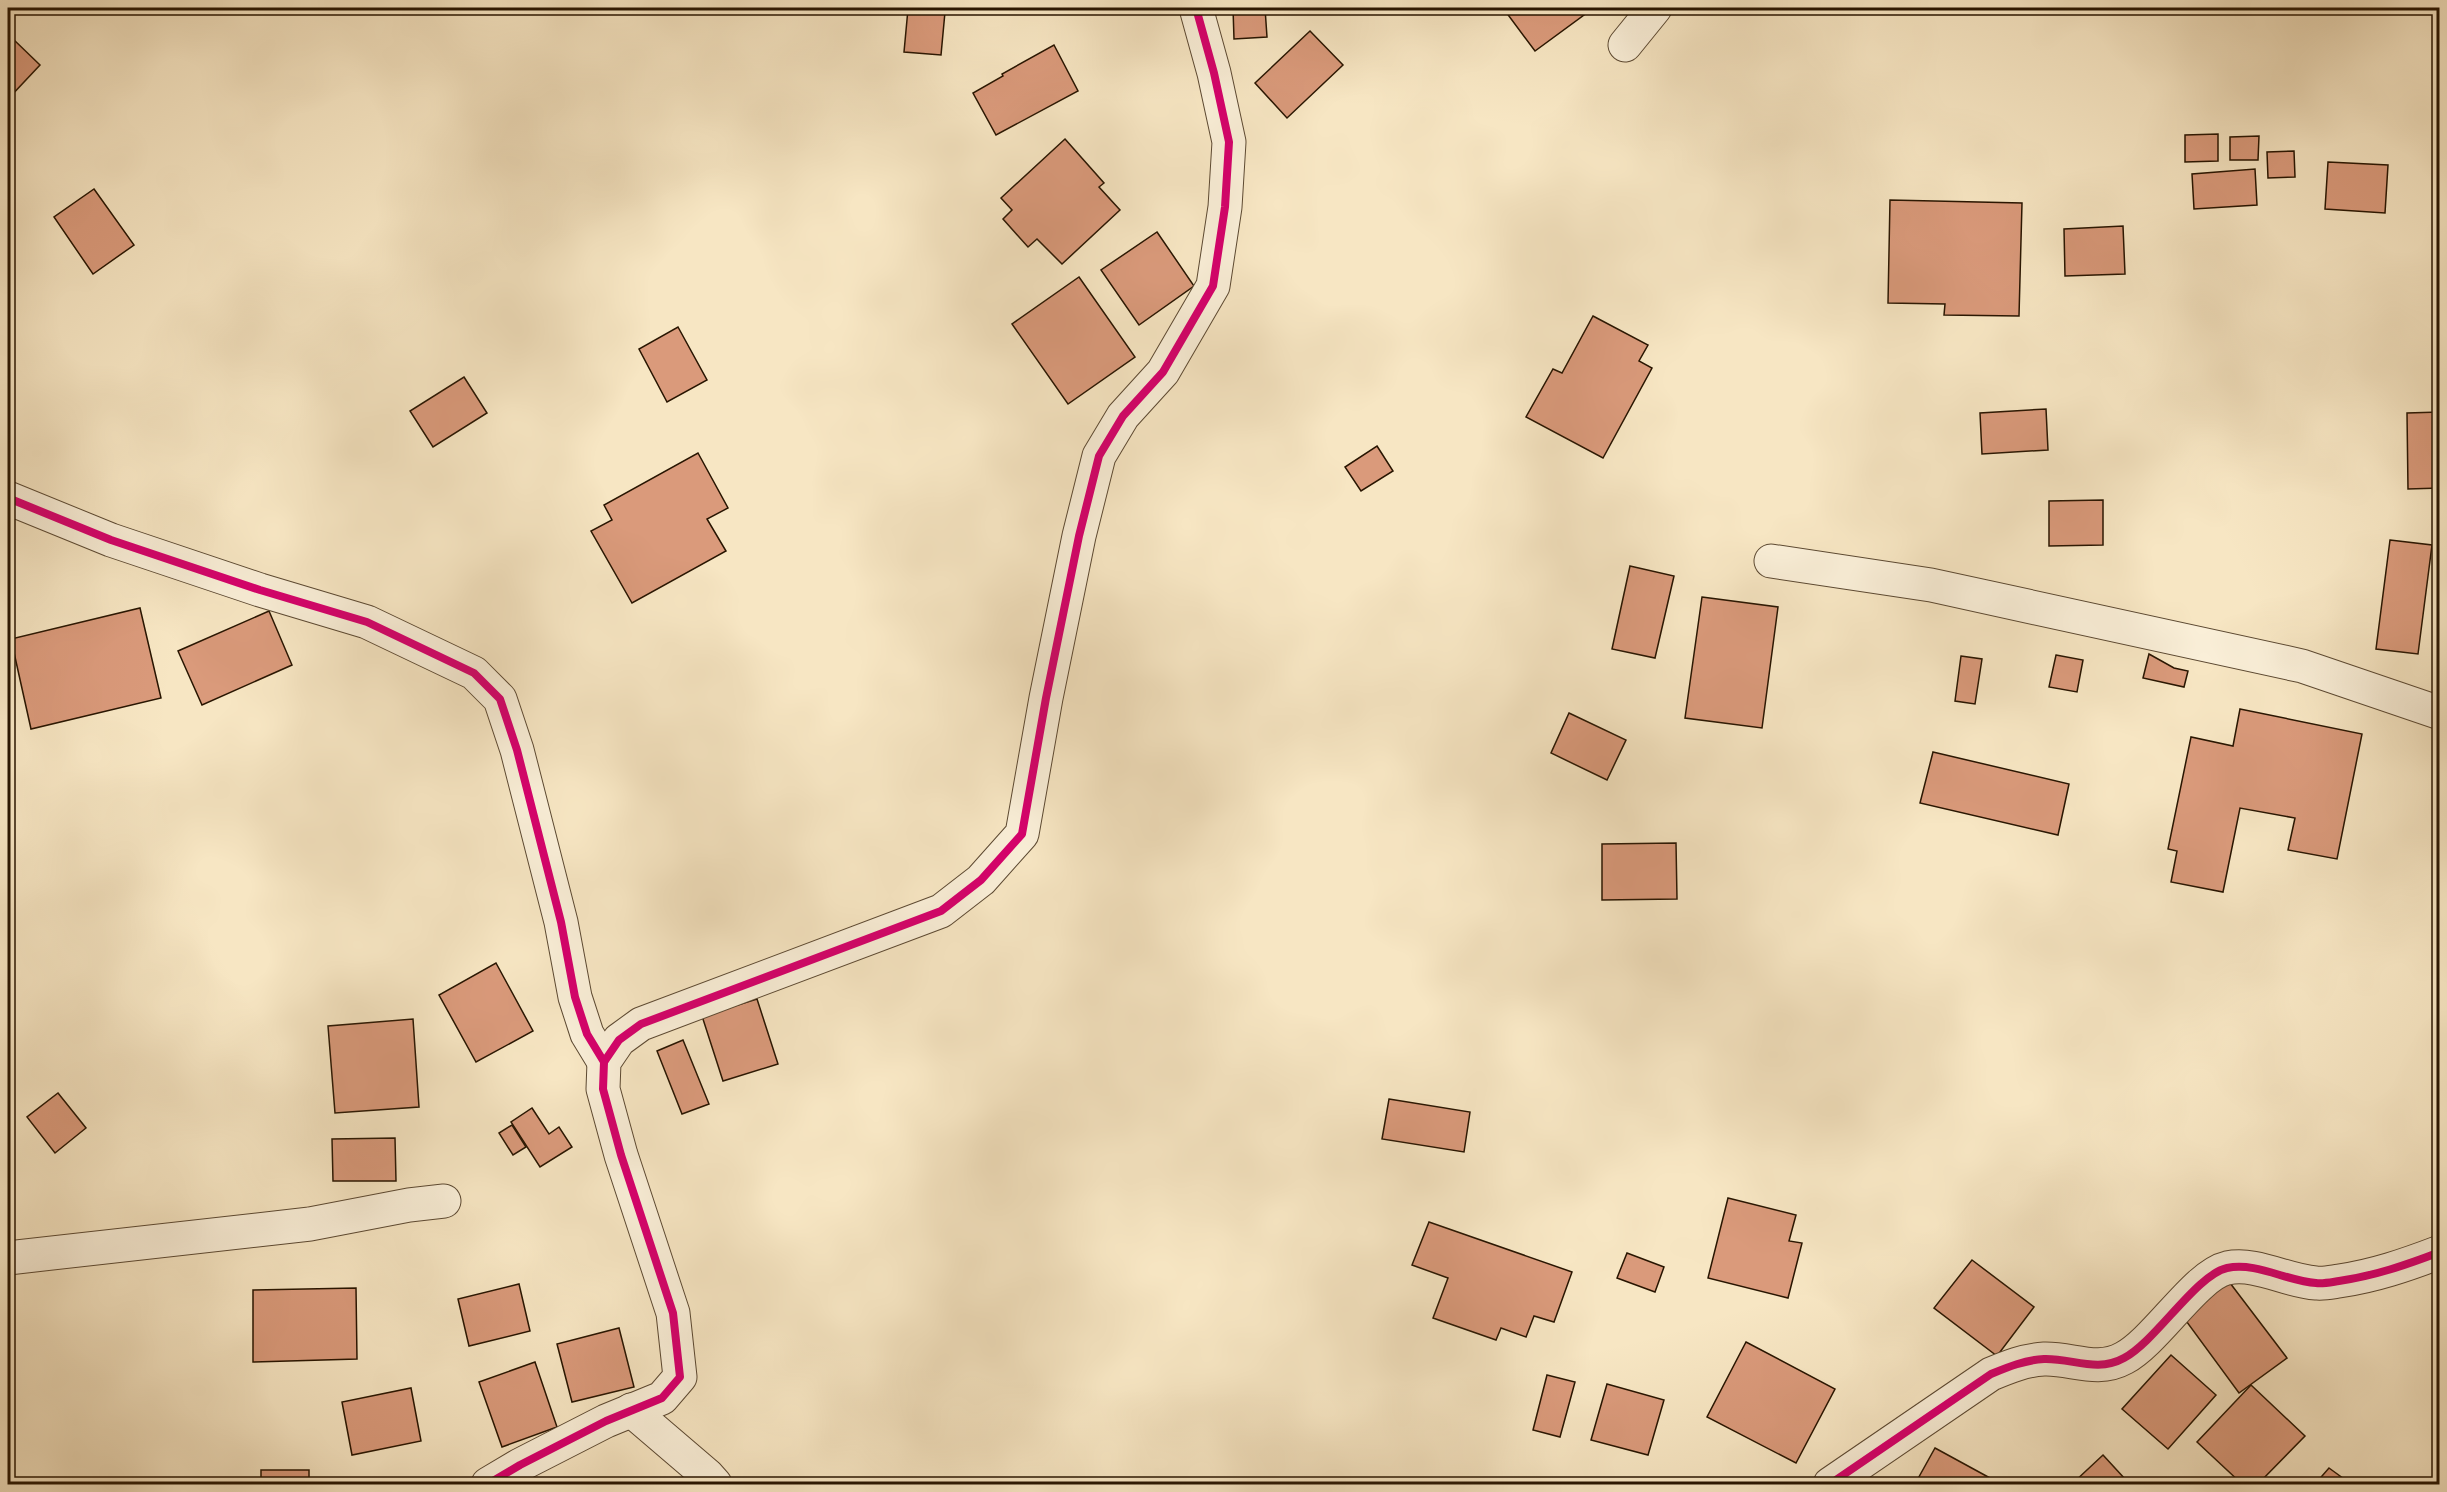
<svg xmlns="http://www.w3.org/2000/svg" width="2447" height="1492" font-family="Alegreya,serif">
	<rect width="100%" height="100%" fill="#f7e6c3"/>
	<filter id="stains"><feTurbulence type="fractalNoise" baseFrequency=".00333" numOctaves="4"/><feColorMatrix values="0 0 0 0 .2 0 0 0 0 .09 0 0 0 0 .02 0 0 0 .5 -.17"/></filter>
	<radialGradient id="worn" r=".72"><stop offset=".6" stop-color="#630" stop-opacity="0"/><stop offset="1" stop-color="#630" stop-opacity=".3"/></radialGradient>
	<g fill="#da9a7b" stroke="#281501" stroke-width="1.5">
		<polygon points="1233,8 1265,8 1267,37 1234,39"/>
		<polygon points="1503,8 1585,8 1588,12 1535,51"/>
		<polygon points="908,9 945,12 941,55 904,52"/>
		<polygon points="1310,31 1343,65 1287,118 1255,83"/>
		<polygon points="12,38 40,65 8,99 8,42"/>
		<polygon points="1054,45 1078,91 996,135 973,93 1003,76 1002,74"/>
		<polygon points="2218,134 2218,161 2185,162 2185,135"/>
		<polygon points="2259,136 2258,160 2230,160 2230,137"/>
		<polygon points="1065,139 1104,183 1099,187 1120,210 1062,264 1037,239 1028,247 1003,219 1012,210 1001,198"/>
		<polygon points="2294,151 2295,177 2268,178 2267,152"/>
		<polygon points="2328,162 2388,165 2385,213 2325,209"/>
		<polygon points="2255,169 2257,205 2194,209 2192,174"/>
		<polygon points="94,189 134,245 93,274 54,217"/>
		<polygon points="1890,200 2022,203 2019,316 1944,315 1945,304 1888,303"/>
		<polygon points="2123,226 2125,274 2065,276 2064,229"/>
		<polygon points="1157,232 1194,286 1139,325 1101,270"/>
		<polygon points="1079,277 1135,357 1068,404 1012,324"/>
		<polygon points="1593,316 1648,345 1639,361 1652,368 1603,458 1526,417 1553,369 1562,373"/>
		<polygon points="678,327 707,380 667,402 639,349"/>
		<polygon points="464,377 487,413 433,447 410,411"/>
		<polygon points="2046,409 2048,450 1982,454 1980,413"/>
		<polygon points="2440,412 2440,488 2408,489 2407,413"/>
		<polygon points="1377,446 1393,471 1361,491 1345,467"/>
		<polygon points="698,453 728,508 707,519 726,551 632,603 591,531 612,520 604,505"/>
		<polygon points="2103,500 2103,545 2049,546 2049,501"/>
		<polygon points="2437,533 2440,533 2440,567 2433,566"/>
		<polygon points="2390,540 2432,545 2418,654 2376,649"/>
		<polygon points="1630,566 1674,576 1655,658 1612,649"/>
		<polygon points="1702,597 1778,607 1762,728 1685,718"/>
		<polygon points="140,608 161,698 31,729 11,639"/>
		<polygon points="269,611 292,665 202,705 178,651"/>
		<polygon points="2149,654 2174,668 2188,671 2184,687 2143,678"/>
		<polygon points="2056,655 2083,660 2077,692 2049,687"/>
		<polygon points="1961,656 1982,659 1975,704 1955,701"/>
		<polygon points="2240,709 2362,734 2337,859 2288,850 2295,818 2240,808 2223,892 2171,882 2177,851 2168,849 2191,737 2233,746"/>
		<polygon points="1569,713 1626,740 1607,780 1551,753"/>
		<polygon points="1933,752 2069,784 2058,835 1920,803"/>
		<polygon points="1676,843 1677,899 1602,900 1602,844"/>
		<polygon points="496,963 533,1031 476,1062 439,995"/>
		<polygon points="757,999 778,1064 723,1081 702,1016"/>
		<polygon points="413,1019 419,1107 335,1113 328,1026"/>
		<polygon points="683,1040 709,1104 682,1114 657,1051"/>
		<polygon points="58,1093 86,1128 55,1153 27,1117"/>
		<polygon points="1389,1099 1470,1112 1464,1152 1382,1139"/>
		<polygon points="532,1108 549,1134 559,1127 572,1147 540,1167 511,1122"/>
		<polygon points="512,1125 526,1147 513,1155 499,1133"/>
		<polygon points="395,1138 396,1181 333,1181 332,1139"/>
		<polygon points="1728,1198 1796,1215 1789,1241 1802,1243 1788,1298 1708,1278"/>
		<polygon points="1429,1222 1572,1272 1554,1322 1534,1316 1526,1337 1501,1328 1496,1340 1433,1318 1448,1278 1412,1265"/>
		<polygon points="1627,1253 1664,1267 1655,1292 1617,1278"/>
		<polygon points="1972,1260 2034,1307 1997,1356 1934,1308"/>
		<polygon points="2227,1279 2287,1358 2239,1393 2181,1314"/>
		<polygon points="519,1284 530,1331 469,1346 458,1299"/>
		<polygon points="356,1288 357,1359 253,1362 253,1290"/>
		<polygon points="619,1328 634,1387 572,1402 557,1344"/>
		<polygon points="1746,1342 1835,1389 1796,1463 1707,1417"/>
		<polygon points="2171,1355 2216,1395 2168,1449 2122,1409"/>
		<polygon points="535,1362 557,1427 502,1447 479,1382"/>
		<polygon points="1547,1375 1575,1382 1560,1437 1533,1430"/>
		<polygon points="1607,1384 1664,1400 1648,1455 1591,1440"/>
		<polygon points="2251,1385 2305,1436 2258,1484 2242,1484 2197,1442"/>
		<polygon points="411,1388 421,1441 352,1455 342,1402"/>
		<polygon points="1935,1448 2001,1484 1915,1484"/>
		<polygon points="2103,1455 2125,1479 2119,1484 2072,1484"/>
		<polygon points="2329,1468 2351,1484 2315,1484"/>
		<rect x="261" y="1470" width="48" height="14"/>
	</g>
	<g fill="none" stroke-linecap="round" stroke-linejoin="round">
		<g stroke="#5c4932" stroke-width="35">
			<g id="minor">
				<polyline points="1625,45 1655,8"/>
				<polyline points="8,498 111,540 260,590 367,622 474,673 500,699 517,750 561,922 575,997 587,1034 604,1062"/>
				<polyline points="1771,561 1931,585 2302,666 2440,713"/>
				<polyline points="8,1258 310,1224 409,1205 444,1201"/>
				<polyline points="631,1410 707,1475 715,1484"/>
				<polyline points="488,1484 520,1465 606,1421 662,1398 680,1377 673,1313 621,1155 603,1089 604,1062 619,1040 641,1024 941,911 981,880 1022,834 1046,698 1079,536 1099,456 1123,416 1163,372 1213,286 1225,207 1229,142 1214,73 1196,8"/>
				<path d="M1830,1484L1991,1374C2008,1367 2025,1360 2044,1359C2072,1358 2097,1373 2124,1358C2156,1341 2196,1275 2227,1268C2257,1262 2286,1281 2316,1283C2323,1284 2332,1282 2339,1281C2374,1276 2406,1265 2440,1252"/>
			</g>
		</g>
		<use href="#minor" stroke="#faefd8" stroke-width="33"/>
		<g stroke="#faefd8" stroke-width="11">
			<g id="cycleway">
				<polyline points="8,498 111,540 260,590 367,622 474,673 500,699 517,750 561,922 575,997 587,1034 604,1062"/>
				<polyline points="488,1484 520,1465 606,1421 662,1398 680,1377 673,1313 621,1155 603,1089 604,1062 619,1040 641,1024 941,911 981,880 1022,834 1046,698 1079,536 1099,456 1123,416 1163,372 1213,286 1225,207 1229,142 1214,73 1196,8"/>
				<path d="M1830,1484L1991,1374C2008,1367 2025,1360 2044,1359C2072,1358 2097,1373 2124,1358C2156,1341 2196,1275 2227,1268C2257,1262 2286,1281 2316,1283C2323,1284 2332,1282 2339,1281C2374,1276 2406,1265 2440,1252"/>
			</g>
		</g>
		<use href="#cycleway" stroke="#d6006c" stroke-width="8"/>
	</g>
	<rect width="2447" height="1492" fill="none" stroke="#f7e6c3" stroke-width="30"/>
	<rect x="9" y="9" width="2429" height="1474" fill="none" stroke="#281501" stroke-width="3"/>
	<rect x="15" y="15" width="2417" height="1462" fill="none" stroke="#281501" stroke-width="1.5"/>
	<rect width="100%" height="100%" filter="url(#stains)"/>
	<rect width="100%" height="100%" fill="url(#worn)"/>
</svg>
